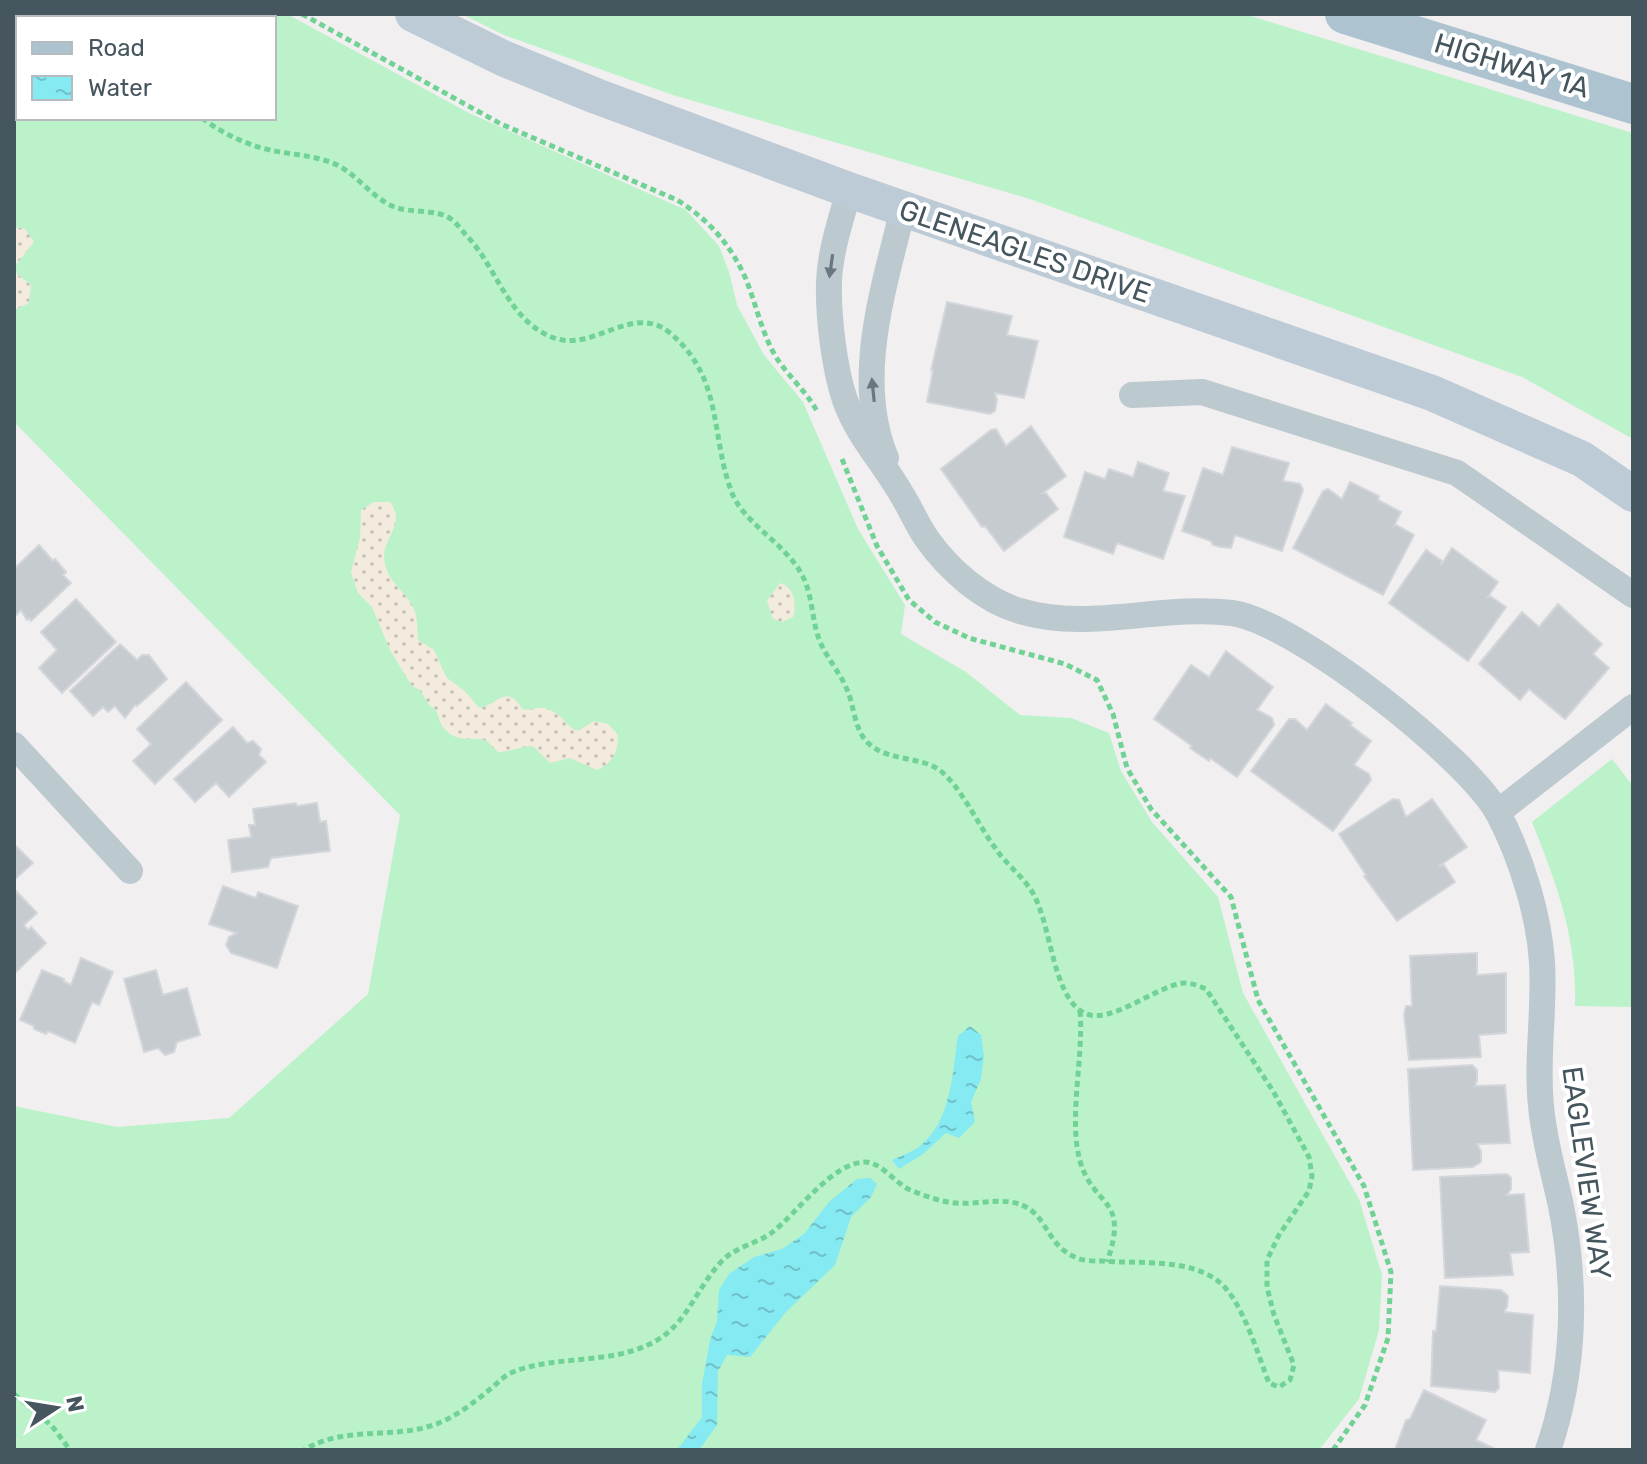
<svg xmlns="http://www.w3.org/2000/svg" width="1647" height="1464" font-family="Rubik,sans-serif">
	<defs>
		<pattern id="sand-dots" width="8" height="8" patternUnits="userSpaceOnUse" patternTransform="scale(2)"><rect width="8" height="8" fill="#f4ebdf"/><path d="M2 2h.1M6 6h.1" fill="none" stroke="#c7c1b8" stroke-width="1.8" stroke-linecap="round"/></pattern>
		<pattern id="water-ripples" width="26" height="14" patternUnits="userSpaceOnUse" patternTransform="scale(2)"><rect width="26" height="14" fill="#85eaf2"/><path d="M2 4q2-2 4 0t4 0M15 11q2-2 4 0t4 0" fill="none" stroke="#6fc0c7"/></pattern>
	</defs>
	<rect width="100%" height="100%" fill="#f2eff0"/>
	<g fill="#bbf2c9" fill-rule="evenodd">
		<path d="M14,14H287L469,113L686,210L719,246L729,272L737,305L764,355L803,402L858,529L905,605L901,634L966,672L1020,715L1071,718L1109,733L1121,771L1152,822L1218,897L1243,993L1359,1199L1382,1275L1379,1330L1359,1399L1319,1450H14V1106L117,1127L229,1118L368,994L400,815L14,422ZM18,18H274V118H18Z"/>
		<polygon points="462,14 1244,14 1633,133 1633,439 1522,377 1030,199 673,95 504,35"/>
		<path d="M1612,759L1633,786V1007L1575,1006C1577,937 1557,885 1532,822Z"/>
	</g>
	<g fill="url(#sand-dots)">
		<polygon points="14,227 25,229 34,242 15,266 17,274 31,285 29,303 14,310"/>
		<path d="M374,502H390C406,523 385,536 384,555C384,581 405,589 414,609C418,619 417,629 418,640L434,650L447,678L466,692L479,708C497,706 506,682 522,709C532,712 538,705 547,709C565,715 564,726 578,731L594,721L608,724L618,735C618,752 613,763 597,770L570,758L550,763L533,746C520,746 511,752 498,752L486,740C469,737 455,743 443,727C439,722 439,715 435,709L429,705L420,690L412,686L390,650L372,607L358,593L351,572L360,538L361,510Z"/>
		<path d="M780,583C794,587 797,604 793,617L782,622L773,619L767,601Z"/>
	</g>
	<g fill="url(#water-ripples)">
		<path d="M970,1026L981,1035L984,1056L981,1079L971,1102L975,1122L959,1138L946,1133L923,1154L899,1169L892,1160C901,1156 912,1152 920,1146C952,1120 952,1073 958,1036Z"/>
		<polygon points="870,1178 877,1184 871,1197 851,1217 835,1265 786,1312 750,1357 727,1355 718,1371 717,1425 699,1450 677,1450 702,1417 702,1384 710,1340 717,1321 719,1290 729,1274 754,1257 782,1249 804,1234 829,1202 857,1179"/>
	</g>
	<g fill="#c6cbcf" stroke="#d3d6db" stroke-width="2">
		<polygon points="947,302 1012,316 1007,335 1038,341 1024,398 995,393 997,400 995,411 990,414 927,402 933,370 931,370"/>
		<polygon points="1031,426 1066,476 1043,493 1046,493 1058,509 1004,551 985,526 982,527 941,469 991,430 996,429 1006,446"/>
		<polygon points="1232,447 1289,463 1283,481 1300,484 1303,490 1282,551 1235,535 1231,548 1220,547 1213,545 1211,541 1182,531 1203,468 1223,475"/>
		<polygon points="1138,462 1169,473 1163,491 1185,496 1163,559 1117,543 1113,554 1064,537 1085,472 1105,479 1109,469 1133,477"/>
		<polygon points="1350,482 1379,496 1378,500 1401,512 1394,526 1396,525 1414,535 1383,595 1293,548 1323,491 1328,489 1342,499"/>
		<polygon points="39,545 53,561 55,559 66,572 63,575 71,583 31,621 29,618 27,620 21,610 14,617 14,569"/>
		<polygon points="1452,548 1498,582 1487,598 1490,596 1506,607 1468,661 1389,603 1426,550 1442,561 1441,565"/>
		<polygon points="76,599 116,642 62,693 39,668 57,650 41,632"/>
		<polygon points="1558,604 1602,644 1593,654 1609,668 1565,719 1529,689 1520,700 1479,664 1522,612 1539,627"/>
		<polygon points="120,644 137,660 142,655 149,655 167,679 137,706 135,705 125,718 115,706 108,712 103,707 93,716 70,691"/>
		<polygon points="1226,651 1273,687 1257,710 1272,718 1274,725 1237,777 1210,758 1209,761 1190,748 1192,746 1154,719 1191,665 1209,677"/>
		<polygon points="186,682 222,720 155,784 133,761 151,744 137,729"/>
		<polygon points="1326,704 1352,723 1350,725 1371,741 1354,765 1369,774 1371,780 1333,831 1251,771 1289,719 1295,719 1307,730"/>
		<polygon points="233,727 247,743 253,741 261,749 259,755 266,762 229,797 216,783 195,802 174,779"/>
		<polygon points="1393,799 1399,800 1406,817 1432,799 1467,847 1439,866 1444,865 1455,882 1397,921 1364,876 1366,875 1339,834"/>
		<polygon points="296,803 297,806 317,803 320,822 326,821 330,851 271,858 268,867 232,872 228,840 251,837 249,825 255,825 253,809"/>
		<polygon points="14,844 33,863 14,880"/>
		<polygon points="223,886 256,898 258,892 298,906 277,968 231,953 226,945 229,937 237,933 209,924"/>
		<polygon points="14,889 37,913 24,925 28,930 31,927 46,943 14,974"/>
		<polygon points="1477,953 1477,975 1506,973 1506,1033 1479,1035 1481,1057 1409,1060 1404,1014 1406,1006 1412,1006 1410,956"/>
		<polygon points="81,958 113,972 99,1005 92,1002 75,1043 48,1031 46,1034 34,1029 34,1026 20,1020 42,970 64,979 63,981 71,985"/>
		<polygon points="156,970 163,995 187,988 200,1035 177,1042 174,1052 165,1055 158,1048 144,1052 124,979"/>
		<polygon points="1472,1065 1477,1070 1477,1080 1475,1086 1505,1085 1510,1143 1477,1144 1481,1151 1481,1162 1473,1167 1413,1170 1408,1069"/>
		<polygon points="1507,1174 1511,1178 1511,1189 1507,1195 1524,1194 1529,1252 1510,1253 1513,1275 1445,1278 1440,1177"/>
		<polygon points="1440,1286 1501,1290 1508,1296 1507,1307 1504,1312 1533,1315 1530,1373 1498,1370 1499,1388 1495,1392 1431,1386 1433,1331 1436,1332"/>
		<polygon points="1424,1390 1486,1420 1476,1440 1497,1450 1395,1450 1406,1420 1410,1419"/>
	</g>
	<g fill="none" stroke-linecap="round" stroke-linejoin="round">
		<g stroke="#70d395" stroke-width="5" stroke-dasharray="6 4" stroke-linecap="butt">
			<polyline points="153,14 156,18"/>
			<path d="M302,14L501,124L677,200C708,219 730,244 745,277C756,303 761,332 776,357C788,376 806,391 817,411"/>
			<path d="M202,118C222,133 244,144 270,150C292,155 316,155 337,165C357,175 371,196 392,206C409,214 435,208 451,219C457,223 462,231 467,236C498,269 508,321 554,338C595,352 633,302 670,333C724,378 710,436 732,493C743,522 784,543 801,573C813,594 811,617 819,639C826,658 841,673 848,692C854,707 855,730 867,742C886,761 917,756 938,769C960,784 979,827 996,849C1006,864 1021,875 1031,890C1052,922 1051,995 1084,1013C1110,1026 1155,986 1184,983C1192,983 1199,986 1206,989L1273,1091L1309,1157L1312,1176L1309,1191L1279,1235L1267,1260V1287L1274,1315L1294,1365L1290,1380L1279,1387L1269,1383C1258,1355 1242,1299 1218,1281C1188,1258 1138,1264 1101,1261C1094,1261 1084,1261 1077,1258C1050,1247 1049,1225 1032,1211C1011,1194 982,1205 956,1203C941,1202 925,1196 910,1190C895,1183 881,1162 865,1162C831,1163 797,1214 770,1234C755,1244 736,1247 723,1260C698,1285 689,1320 659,1339C616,1366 558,1354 513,1372C503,1376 497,1384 489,1390C471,1405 450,1421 427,1427C386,1438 341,1427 304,1450"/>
			<polyline points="842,459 877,546 909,600 935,622 969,638 1065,664 1097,680 1113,714 1127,768 1151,809 1231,897 1258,1000 1364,1186 1391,1272 1388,1338 1365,1405 1333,1450"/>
			<path d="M1080,1011C1084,1057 1068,1118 1080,1161C1094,1209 1130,1196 1107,1262"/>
			<polyline points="14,1394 52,1426 70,1450"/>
		</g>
		<g stroke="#bcc9cf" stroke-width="26">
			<path d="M849,190C841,220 830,251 829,282C828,315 834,368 845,400C857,435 884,463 902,495C911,509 917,525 927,539C949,570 983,600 1020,611C1089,632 1161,604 1232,613C1294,621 1470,759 1499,815C1521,857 1539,915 1542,962C1545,1010 1536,1058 1541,1106C1544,1141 1554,1173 1561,1206C1577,1287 1575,1372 1548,1450"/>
			<polyline points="1132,395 1202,392 1457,473 1633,595"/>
			<path d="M886,458C853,379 884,288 903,209"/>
			<polyline points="14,745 130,871"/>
			<polyline points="1498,812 1633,707"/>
		</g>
		<polyline stroke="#bccbd5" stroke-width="36" points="413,14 505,59 596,96 849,190 1432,393 1582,459 1633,494"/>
		<polyline stroke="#adc3d0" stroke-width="40" points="1345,14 1633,104"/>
	</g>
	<defs><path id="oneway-solid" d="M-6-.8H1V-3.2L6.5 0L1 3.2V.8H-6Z" transform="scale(2)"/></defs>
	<g fill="#697880">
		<use href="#oneway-solid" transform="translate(831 266) rotate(98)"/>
		<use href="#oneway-solid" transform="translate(873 390) rotate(-96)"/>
	</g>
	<g text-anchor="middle" stroke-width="8" stroke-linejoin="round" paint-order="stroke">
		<g font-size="28" fill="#46565e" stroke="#fff">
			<text transform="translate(1512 65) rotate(17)" y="10">HIGHWAY 1A</text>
			<text transform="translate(1025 251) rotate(19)" y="10">GLENEAGLES DRIVE</text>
			<text transform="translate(1587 1173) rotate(82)" y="10">EAGLEVIEW WAY</text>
		</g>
	</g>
	<rect width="1647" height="1464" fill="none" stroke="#46565e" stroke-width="32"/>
	<rect x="16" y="16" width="260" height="104" fill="#ffffff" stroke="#b5bbbf" stroke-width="2"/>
	<rect x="32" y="42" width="40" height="12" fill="#adc3d0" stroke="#b5bbbf" stroke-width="2"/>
	<text x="88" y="56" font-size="24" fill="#46565e">Road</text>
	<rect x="32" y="76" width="40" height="24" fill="url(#water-ripples)" stroke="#b5bbbf" stroke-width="2"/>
	<text x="88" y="96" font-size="24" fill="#46565e">Water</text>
	<g transform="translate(56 1408) rotate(78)" stroke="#ffffff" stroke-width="6" paint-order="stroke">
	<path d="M0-6L14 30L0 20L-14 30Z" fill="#46565e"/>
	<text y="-12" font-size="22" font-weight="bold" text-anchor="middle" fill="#46565e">N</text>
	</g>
</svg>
